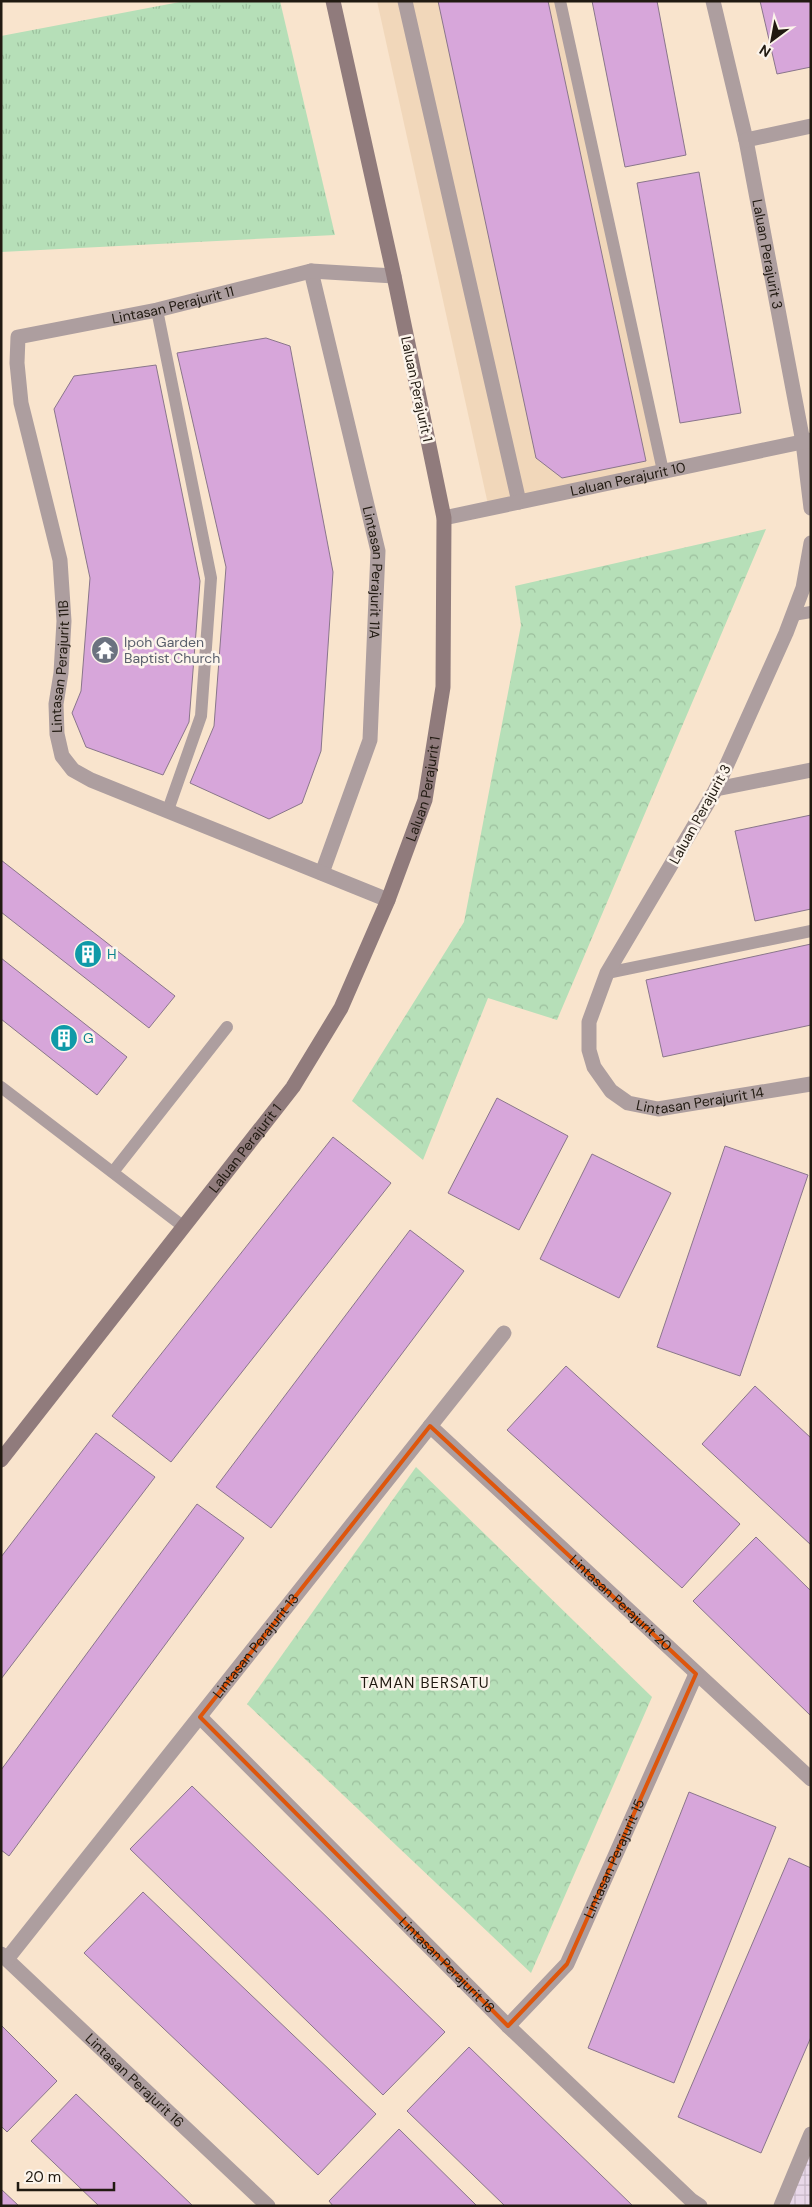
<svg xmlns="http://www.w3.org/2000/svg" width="812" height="2207" font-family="'DM Sans',sans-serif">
	<defs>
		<pattern id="industrial-grid" width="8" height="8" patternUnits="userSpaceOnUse" patternTransform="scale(1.25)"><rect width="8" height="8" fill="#e9d8e9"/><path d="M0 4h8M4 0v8" fill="none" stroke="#c8b9c7"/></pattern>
		<pattern id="grass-tufts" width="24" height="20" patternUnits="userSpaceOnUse" patternTransform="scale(1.25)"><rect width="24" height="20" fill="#b6dfb8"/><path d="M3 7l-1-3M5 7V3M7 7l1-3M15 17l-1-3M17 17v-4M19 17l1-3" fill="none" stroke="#9cbf9d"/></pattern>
		<pattern id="park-crowns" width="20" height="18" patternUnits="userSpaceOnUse" patternTransform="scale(1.25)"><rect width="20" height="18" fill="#b6dfb8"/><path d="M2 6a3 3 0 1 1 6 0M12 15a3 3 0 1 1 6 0" fill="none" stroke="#9cbf9d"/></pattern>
	</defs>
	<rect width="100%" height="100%" fill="#f9e4cd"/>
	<polygon fill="#f1d7ba" points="377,1 563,1 665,474 489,509"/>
	<polygon fill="url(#industrial-grid)" points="811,2134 811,2206 784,2206"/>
	<polygon fill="url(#grass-tufts)" points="185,1 280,1 335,235 1,252 1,36"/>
	<g fill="url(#park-crowns)">
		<polygon points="766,529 557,1020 488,998 423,1160 352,1101 464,922 521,625 515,586"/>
		<polygon points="416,1467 652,1697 531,1973 247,1704"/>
	</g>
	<g fill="#d7a6da" stroke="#8a768b">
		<polygon points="438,1 548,1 646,461 562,478 536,458"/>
		<polygon points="592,1 657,1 686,155 625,167"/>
		<polygon points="760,1 811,1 811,67 777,74"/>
		<polygon points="699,172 741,413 680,423 637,183"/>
		<polygon points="266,338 290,346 333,572 321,751 302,803 269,819 190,783 214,726 226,567 177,353"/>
		<polygon points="156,365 200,581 189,722 163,775 86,747 72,713 81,691 90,578 54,409 74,376"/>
		<polygon points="811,815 811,909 755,921 735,831"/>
		<polygon points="1,860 175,996 149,1028 1,912"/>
		<polygon points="811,944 811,1025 663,1057 646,980"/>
		<polygon points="1,958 127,1057 97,1095 1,1019"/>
		<polygon points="497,1098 568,1136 519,1230 448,1193"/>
		<polygon points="333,1137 391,1183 171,1462 112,1416"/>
		<polygon points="725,1146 808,1175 740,1376 657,1347"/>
		<polygon points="592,1154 671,1193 619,1298 540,1259"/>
		<polygon points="410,1230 464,1271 271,1528 216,1487"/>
		<polygon points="566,1366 740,1524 682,1588 507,1430"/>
		<polygon points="755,1386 811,1438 811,1545 702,1444"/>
		<polygon points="96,1433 155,1477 1,1679 1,1557"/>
		<polygon points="197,1504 244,1538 9,1856 1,1850 1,1770"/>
		<polygon points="756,1537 811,1591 811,1716 693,1601"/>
		<polygon points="192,1786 445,2032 383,2095 130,1849"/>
		<polygon points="689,1792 776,1827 674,2083 588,2048"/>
		<polygon points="789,1858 811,1868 811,2037 761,2153 678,2117"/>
		<polygon points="143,1892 376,2114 318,2175 84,1953"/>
		<polygon points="1,2025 57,2081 7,2132 1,2126"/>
		<polygon points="469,2047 633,2206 505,2206 407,2111"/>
		<polygon points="76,2094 193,2206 99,2206 31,2141"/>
		<polygon points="399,2129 477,2206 333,2206 329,2201"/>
		<polygon points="1,2189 19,2206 1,2206"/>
	</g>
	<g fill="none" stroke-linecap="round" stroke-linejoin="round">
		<g stroke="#ad9e9f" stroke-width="12">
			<polyline points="560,1 663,471"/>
			<polyline points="157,310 211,578 201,716 168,810"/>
			<polyline points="793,615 811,612"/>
			<polyline points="607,973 811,931"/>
			<polyline points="1,1087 184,1227"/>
			<polyline points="113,1172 227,1027"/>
		</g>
		<g stroke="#ad9e9f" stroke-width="15">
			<polyline points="405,1 519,502"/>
			<path id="s1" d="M713,1L746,140L803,442L811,508"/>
			<polyline points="746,140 811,126"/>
			<path id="s2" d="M311,271L378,551L370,740L322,873"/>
			<path id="s3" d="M444,518L811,440"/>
			<path id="s4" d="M811,543L803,588L786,633L716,789L607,973L589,1022V1050L594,1067L611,1091L628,1103L658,1109L811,1084"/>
			<polyline points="716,789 811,770"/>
			<path id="s5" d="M388,900L91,780L73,770L62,756L57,734L56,704L61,673L64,621L60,560L21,403L17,363L18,337L157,310L311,271L394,276"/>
			<path id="s6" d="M430,1426L811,1779"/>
			<path id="s7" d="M200,1717L508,2026L691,2200L700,2206"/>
			<path id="s8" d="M1,1954L268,2206"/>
			<path id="s9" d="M7,1959L504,1333"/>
			<path id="s10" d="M508,2026L567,1964L696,1674"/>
			<polyline points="781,2206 811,2134"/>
		</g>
		<path stroke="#907b7c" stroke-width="15" id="s11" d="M1,1460L293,1087L341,1008L388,900L425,800L443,687L444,518L394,276L333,1"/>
	</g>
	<path fill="none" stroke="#de560c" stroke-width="4" stroke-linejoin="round" d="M430,1426L696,1674L567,1964L508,2026L200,1717Z"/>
	<defs>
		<g id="temple-disc" transform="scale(1.4375)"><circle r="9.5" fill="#6b7280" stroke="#fcf4eb"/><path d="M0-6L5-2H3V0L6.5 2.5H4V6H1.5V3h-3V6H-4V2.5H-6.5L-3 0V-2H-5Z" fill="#fff"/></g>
		<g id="building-disc" transform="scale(1.4375)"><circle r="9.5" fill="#0f9aa8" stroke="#fcf4eb"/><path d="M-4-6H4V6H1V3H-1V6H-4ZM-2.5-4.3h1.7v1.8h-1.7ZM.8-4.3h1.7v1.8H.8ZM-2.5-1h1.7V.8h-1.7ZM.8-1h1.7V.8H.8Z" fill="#fff"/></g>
	</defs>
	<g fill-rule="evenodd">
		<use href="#temple-disc" x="105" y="650"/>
		<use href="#building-disc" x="88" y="954"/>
		<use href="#building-disc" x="64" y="1038"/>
	</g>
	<g text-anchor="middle" stroke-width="5" stroke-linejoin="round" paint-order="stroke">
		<g font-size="14" fill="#211a11" stroke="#fcf4eb">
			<text dy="5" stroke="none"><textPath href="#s1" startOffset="259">Laluan Perajurit 3</textPath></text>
			<text dy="5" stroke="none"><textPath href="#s5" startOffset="942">Lintasan Perajurit 11</textPath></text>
			<text transform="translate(417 389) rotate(78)" y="5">Laluan Perajurit 1</text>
			<text dy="5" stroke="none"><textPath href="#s3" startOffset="188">Laluan Perajurit 10</textPath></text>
			<text dy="5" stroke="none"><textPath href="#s2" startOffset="309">Lintasan Perajurit 11A</textPath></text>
			<text dy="5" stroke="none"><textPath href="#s5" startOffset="449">Lintasan Perajurit 11B</textPath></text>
			<text dy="5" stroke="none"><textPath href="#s11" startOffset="801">Laluan Perajurit 1</textPath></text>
			<text transform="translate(700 814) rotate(-61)" y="5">Laluan Perajurit 3</text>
			<text dy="5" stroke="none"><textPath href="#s4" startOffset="700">Lintasan Perajurit 14</textPath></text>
			<text dy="5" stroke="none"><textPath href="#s11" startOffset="396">Laluan Perajurit 1</textPath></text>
			<text dy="5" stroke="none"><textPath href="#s6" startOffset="260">Lintasan Perajurit 20</textPath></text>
			<text dy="5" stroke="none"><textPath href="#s9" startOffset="400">Lintasan Perajurit 13</textPath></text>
			<text dy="5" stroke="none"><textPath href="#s10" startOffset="201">Lintasan Perajurit 15</textPath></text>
			<text dy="5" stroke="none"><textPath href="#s7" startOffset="350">Lintasan Perajurit 18</textPath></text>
			<text dy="5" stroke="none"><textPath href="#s8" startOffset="184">Lintasan Perajurit 16</textPath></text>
		</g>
		<g font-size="14" fill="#5b616d" stroke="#fcf4eb" text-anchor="start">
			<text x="124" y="647">Ipoh Garden<tspan x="124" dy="16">Baptist Church</tspan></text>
		</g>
		<g font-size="14" fill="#0d838f" stroke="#fcf4eb" text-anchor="start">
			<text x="107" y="959">H</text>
			<text x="83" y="1043">G</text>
		</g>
		<g font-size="15" letter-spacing="1" fill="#211a11" stroke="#fcf4eb">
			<text x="425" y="1688">TAMAN BERSATU</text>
		</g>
	</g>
	<rect width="812" height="2207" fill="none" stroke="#211a11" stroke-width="5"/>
	<g transform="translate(772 40) rotate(212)" stroke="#fcf4eb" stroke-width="4" paint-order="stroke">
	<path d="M0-4L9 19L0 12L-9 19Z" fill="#211a11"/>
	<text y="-8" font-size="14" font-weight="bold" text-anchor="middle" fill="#211a11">N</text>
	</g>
	<path d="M18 2182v8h96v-8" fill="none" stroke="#211a11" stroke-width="2.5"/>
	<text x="25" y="2182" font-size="15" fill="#211a11" stroke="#fcf4eb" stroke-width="4" paint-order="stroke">20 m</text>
</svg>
